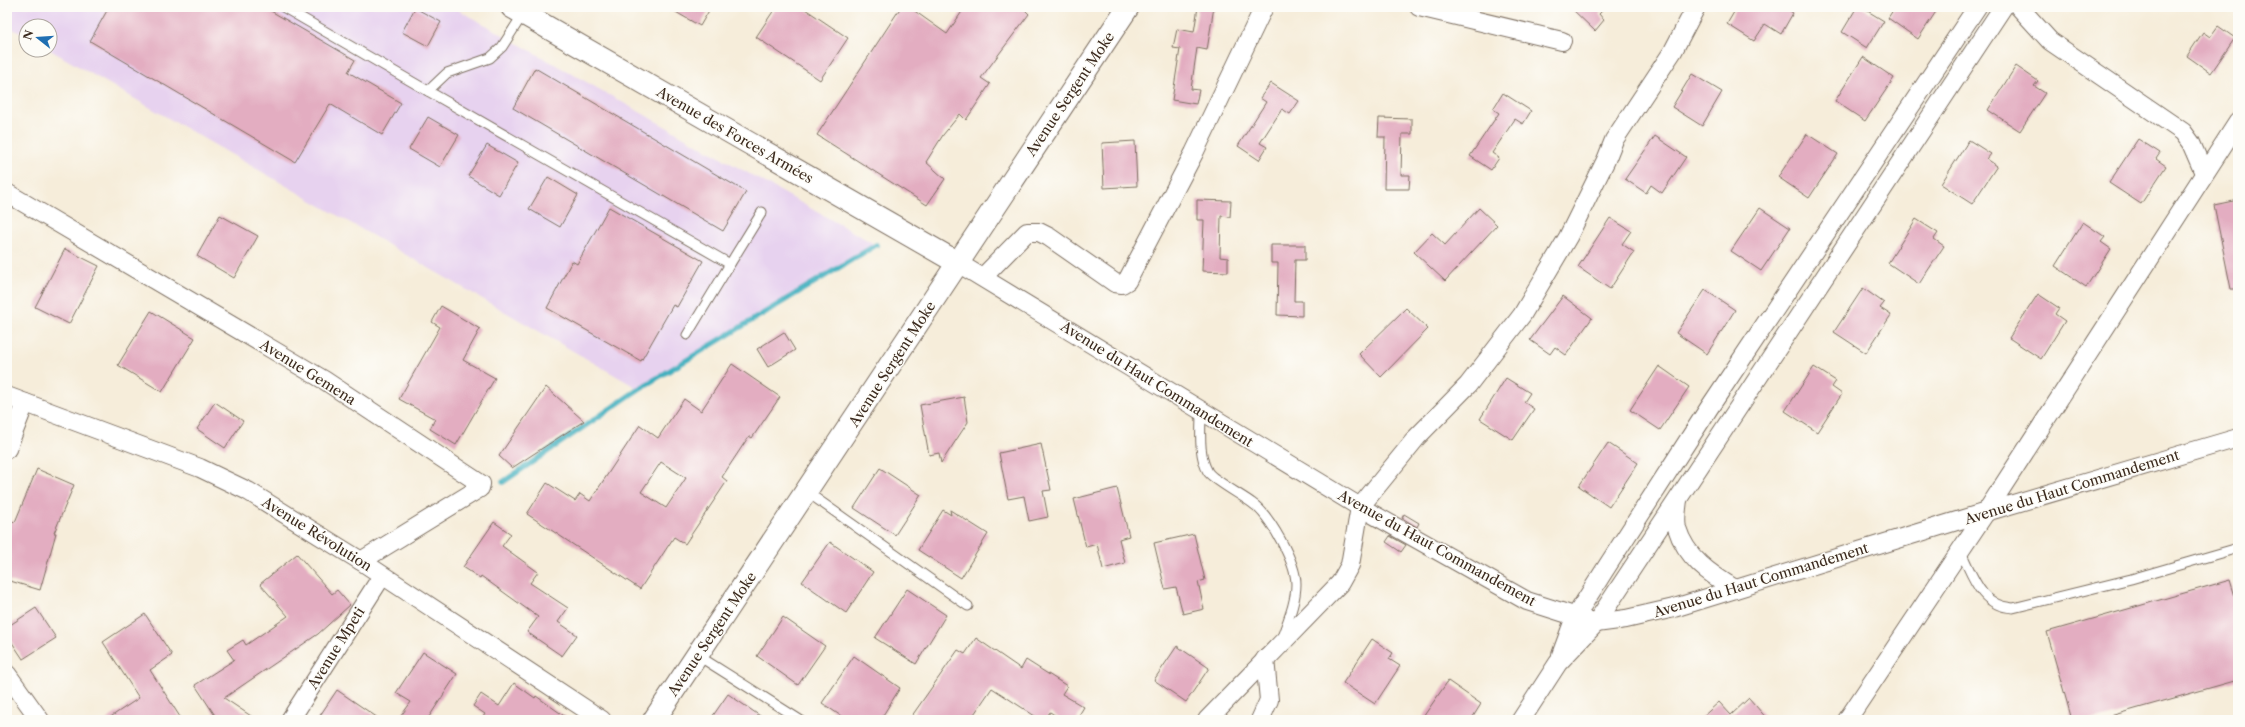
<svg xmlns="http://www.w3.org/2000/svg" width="2245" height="727" font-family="'Libre Caslon Text',serif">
	<rect width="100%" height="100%" fill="#fdfcf7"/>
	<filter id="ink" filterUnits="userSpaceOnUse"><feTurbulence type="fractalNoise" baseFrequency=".025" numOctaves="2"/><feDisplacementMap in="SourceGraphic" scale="8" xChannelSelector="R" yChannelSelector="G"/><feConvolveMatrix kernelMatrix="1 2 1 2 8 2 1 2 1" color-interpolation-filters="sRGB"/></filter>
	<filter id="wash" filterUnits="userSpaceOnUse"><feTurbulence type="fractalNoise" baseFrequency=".012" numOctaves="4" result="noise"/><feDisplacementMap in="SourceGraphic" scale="16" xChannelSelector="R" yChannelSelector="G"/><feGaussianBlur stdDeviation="0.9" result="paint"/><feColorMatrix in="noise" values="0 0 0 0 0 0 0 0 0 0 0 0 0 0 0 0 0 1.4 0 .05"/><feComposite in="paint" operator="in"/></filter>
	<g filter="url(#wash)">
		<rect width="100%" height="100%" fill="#f6edda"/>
		<polygon fill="#e7d2ef" points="7,7 453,7 876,245 639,389 50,50 50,26 26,26 26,36 7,26"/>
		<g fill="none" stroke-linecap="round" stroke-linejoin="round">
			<polyline stroke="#42b0bf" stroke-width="5.5" points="503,482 639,389 876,245"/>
		</g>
		<g id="blocks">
			<g fill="#e3adc1" fill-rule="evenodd">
				<polygon points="109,7 264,7 355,60 348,72 401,103 382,135 330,104 295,162 90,41"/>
				<polygon points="667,7 711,7 700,26"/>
				<polygon points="776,7 802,7 848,38 820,80 756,37"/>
				<polygon points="901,7 909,7 947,34 965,7 1022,7 1029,14 981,78 990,84 966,120 960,114 943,135 926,162 945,179 927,205 817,135"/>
				<polygon points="1198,7 1214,7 1207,50 1197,48 1191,89 1199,90 1196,104 1172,100 1180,49 1173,48 1177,29 1194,32"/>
				<polygon points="1570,7 1606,7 1599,14 1604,20 1595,31"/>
				<polygon points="1737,7 1784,7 1793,13 1781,34 1765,24 1754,41 1727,24"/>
				<polygon points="1857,7 1861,7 1884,21 1867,48 1842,32"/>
				<polygon points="1895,7 1939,7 1918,39 1888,18"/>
				<polygon points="415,8 441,22 428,46 402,32"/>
				<polygon points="2218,26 2235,38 2211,73 2187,56 2203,32 2210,37"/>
				<polygon points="1863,57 1894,78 1865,121 1835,101"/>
				<polygon points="2016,66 2038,81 2034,86 2045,93 2020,131 1988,110"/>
				<polygon points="535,68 746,192 723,231 513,108"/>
				<polygon points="1692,74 1722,92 1702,126 1672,107"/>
				<polygon points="1271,83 1299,101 1290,114 1282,109 1260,143 1267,147 1259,160 1238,146 1266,102 1260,98"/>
				<polygon points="1503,93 1531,111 1523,124 1515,119 1492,153 1499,158 1491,170 1470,156 1499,113 1493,109"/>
				<polygon points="428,117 459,135 440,167 409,149"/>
				<polygon points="1379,118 1412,119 1412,134 1402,134 1401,175 1410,175 1409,189 1384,189 1385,137 1378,137"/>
				<polygon points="1807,134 1838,154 1809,198 1778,177"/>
				<polygon points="1655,136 1686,157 1662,193 1651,185 1646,193 1625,179"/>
				<polygon points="2138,139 2160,153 2156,159 2166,166 2141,204 2109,183"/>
				<polygon points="1969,140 1991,154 1987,159 1997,166 1972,204 1941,184"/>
				<polygon points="1135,141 1137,186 1104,188 1102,143"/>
				<polygon points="487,145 518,163 499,195 468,176"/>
				<polygon points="548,177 578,195 560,227 529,209"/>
				<polygon points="1197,200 1231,201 1230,217 1221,216 1220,257 1228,258 1228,272 1202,271 1204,220 1197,220"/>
				<polygon points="2238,200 2238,289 2231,289 2214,205"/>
				<polygon points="609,207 703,261 677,307 673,305 641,361 547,308 572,261 577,264"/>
				<polygon points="1479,208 1497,225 1445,281 1414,252 1432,233 1445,245"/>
				<polygon points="1760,208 1790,228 1761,271 1731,251"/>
				<polygon points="220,215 258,236 234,278 197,256"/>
				<polygon points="1610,218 1631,231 1622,244 1634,252 1610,289 1578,267"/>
				<polygon points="1916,219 1938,233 1934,239 1944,246 1919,284 1888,263"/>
				<polygon points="2083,222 2105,237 2101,242 2111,249 2086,287 2055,266"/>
				<polygon points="1271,245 1305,245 1305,260 1295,260 1294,301 1302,301 1302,316 1277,315 1278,263 1271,263"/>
				<polygon points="65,249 99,266 69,324 35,307"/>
				<polygon points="1863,288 1884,303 1880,308 1891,315 1866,353 1834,332"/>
				<polygon points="1705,290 1735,310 1707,354 1676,333"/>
				<polygon points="2038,294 2059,308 2055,314 2065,321 2041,359 2009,338"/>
				<polygon points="1563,296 1592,318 1566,355 1555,347 1550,354 1530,340"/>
				<polygon points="441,306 480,329 463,360 495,378 456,445 430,429 435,419 399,399 440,327 432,322"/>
				<polygon points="1406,308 1428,329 1381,377 1359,354"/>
				<polygon points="151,311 195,338 162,392 118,365"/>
				<polygon points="784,332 795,350 768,367 757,349"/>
				<path d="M732,364L780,397L752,438L749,436L722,477L727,481L685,544L674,537L640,589L527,514L547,483L575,501L580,494L590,501L640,425L658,438L684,399L701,411ZM661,462L686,478L666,508L641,492Z"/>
				<polygon points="1659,366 1689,387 1660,430 1630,410"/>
				<polygon points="1814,367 1836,381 1832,387 1842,394 1817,432 1785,411"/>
				<polygon points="1506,378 1530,393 1524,402 1534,409 1513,440 1480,419"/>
				<polygon points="546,387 584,421 512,468 499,456"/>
				<polygon points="964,397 968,422 941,463 939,453 929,455 920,405"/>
				<polygon points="215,402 243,421 225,448 197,429"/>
				<polygon points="1608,443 1638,463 1609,507 1579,486"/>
				<polygon points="1041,444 1051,490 1043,491 1048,517 1029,521 1024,496 1008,499 999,453"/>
				<polygon points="880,468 921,495 895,535 854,508"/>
				<polygon points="37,469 74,485 54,533 56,533 40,590 7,580 7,529 9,520 15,522"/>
				<polygon points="1117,488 1129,536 1119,539 1125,563 1103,569 1097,544 1086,547 1074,499"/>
				<polygon points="943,510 951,515 950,510 988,534 961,578 918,550"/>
				<polygon points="1404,514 1419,523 1417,527 1402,518"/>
				<polygon points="494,522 511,534 502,546 538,572 530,583 568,608 558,622 577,635 562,656 527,632 538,617 481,576 480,578 463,567"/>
				<polygon points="1194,534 1205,580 1198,582 1204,609 1183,614 1176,587 1165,589 1154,543"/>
				<polygon points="1390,536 1406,545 1401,552 1386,542"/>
				<polygon points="830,542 873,572 846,613 802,582"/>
				<polygon points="297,554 332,594 337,590 350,605 318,634 224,698 257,720 218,720 195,685 234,660 227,650 243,640 246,645 288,616 260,584"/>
				<polygon points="2230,580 2238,606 2238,680 2096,720 2072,720 2047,632"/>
				<polygon points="907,589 946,615 916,664 875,638"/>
				<polygon points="36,608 56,638 23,659 7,635 7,627"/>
				<polygon points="145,614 172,655 150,670 182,720 106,720 139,698 103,642"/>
				<polygon points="783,617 825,646 798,685 757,656"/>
				<polygon points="976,638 1021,669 1026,660 1067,686 1062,694 1084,707 1076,720 1062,720 1050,712 1045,720 1041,720 992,688 970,720 909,720 958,650 965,654"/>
				<polygon points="1372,639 1393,653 1389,659 1400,666 1375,704 1343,683"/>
				<polygon points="1177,646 1209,668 1186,702 1154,680"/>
				<polygon points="423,652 457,674 427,720 398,720 411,702 396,693"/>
				<polygon points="854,656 900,688 880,720 847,720 822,703"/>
				<polygon points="1448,681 1481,704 1471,720 1421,720"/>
				<polygon points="514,683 535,698 536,696 570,720 481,720 485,714 473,706 481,694 499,706"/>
				<polygon points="337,690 381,720 317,720"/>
				<polygon points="728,694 766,720 710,720"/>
				<polygon points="1749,698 1768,720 1699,720 1719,702 1731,715"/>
			</g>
		</g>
	</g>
	<g filter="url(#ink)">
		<use href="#blocks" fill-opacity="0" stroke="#7c6e60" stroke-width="1"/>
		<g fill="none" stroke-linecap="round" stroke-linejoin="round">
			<g stroke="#7c6e60" stroke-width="11">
				<g id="service">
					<polyline points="283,7 428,91"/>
					<polyline points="523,14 502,47 490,58 447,73 428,91 730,264 687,335"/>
					<polyline points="730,264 762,212"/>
					<path d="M1201,412C1201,430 1198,455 1208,472C1212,479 1243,496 1252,503C1270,515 1296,563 1296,584C1296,602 1288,620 1282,637"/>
					<polyline points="807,492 968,606"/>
					<path d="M1960,550C1973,576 1980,606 2013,608L2131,579L2238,548"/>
					<polyline points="697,655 800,720"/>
				</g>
			</g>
			<g stroke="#7c6e60" stroke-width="20">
				<g id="minor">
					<polyline points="1419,7 1562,41"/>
					<polyline points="2019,7 2050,41 2183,132 2191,143 2204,173"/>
					<polyline points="7,193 324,380 481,484 480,488 361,561"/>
					<polyline points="958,263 1360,507 1527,601 1596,623 1626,619 1674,608 1986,512 2238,438"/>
					<polyline points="983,277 1027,232 1039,232 1049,237 1115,283 1122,284 1127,281 1194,153 1264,7"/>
					<polyline points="7,396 200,468 248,491 361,561 602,720"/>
					<polyline points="7,449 25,403"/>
					<path d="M1678,500C1677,508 1675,520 1677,528C1686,558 1710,574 1735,589"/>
					<polyline points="1561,655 1575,617 1604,571 1709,408 1977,7"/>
					<polyline points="7,674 40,720"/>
					<polyline points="290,720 382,576"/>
					<polyline points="1207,720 1340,583 1350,565 1360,507 1417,437 1468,385 1522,315 1568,237 1606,160 1614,140 1673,51 1696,7"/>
					<polyline points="1260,720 1269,700 1265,659"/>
					<polyline points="1521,720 1558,663 1596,623 2003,7"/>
					<polyline points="1847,720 1986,512 2238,122"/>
				</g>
			</g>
			<g stroke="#7c6e60" stroke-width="24">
				<polyline id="tertiary" points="512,7 958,263"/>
			</g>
			<g stroke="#7c6e60" stroke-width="24">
				<polyline id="secondary" points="654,720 1128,7"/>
			</g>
			<use href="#service" stroke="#fff" stroke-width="9"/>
			<use href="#minor" stroke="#fff" stroke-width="18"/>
			<use href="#tertiary" stroke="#fff" stroke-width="22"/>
			<use href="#secondary" stroke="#fff" stroke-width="22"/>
		</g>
	</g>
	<g text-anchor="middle" stroke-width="3" stroke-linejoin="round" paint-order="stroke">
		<g font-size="14" fill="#3b2a1e" stroke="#fdfcf7">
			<text transform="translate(1070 94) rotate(-56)" y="5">Avenue Sergent Moke</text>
			<text transform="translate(735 135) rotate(30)" y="5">Avenue des Forces Armées</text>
			<text transform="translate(892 364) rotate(-57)" y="5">Avenue Sergent Moke</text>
			<text transform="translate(308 372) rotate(32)" y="5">Avenue Gemena</text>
			<text transform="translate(1157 384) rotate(32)" y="5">Avenue du Haut Commandement</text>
			<text transform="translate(2072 487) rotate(-17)" y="5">Avenue du Haut Commandement</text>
			<text transform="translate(317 534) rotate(32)" y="5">Avenue Révolution</text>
			<text transform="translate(1437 548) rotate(29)" y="5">Avenue du Haut Commandement</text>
			<text transform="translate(1761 580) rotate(-17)" y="5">Avenue du Haut Commandement</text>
			<text transform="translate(712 634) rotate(-56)" y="5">Avenue Sergent Moke</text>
			<text transform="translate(336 648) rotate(-58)" y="5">Avenue Mpeti</text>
		</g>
	</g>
	<rect width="2245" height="727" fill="none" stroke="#fdfcf7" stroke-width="24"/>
	<g transform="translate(38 38) rotate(287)"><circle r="19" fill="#fdfcf7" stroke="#afa8a0"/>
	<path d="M0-3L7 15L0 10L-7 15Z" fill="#1f6fb2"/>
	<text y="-6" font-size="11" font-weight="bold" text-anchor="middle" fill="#3b2a1e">N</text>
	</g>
</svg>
